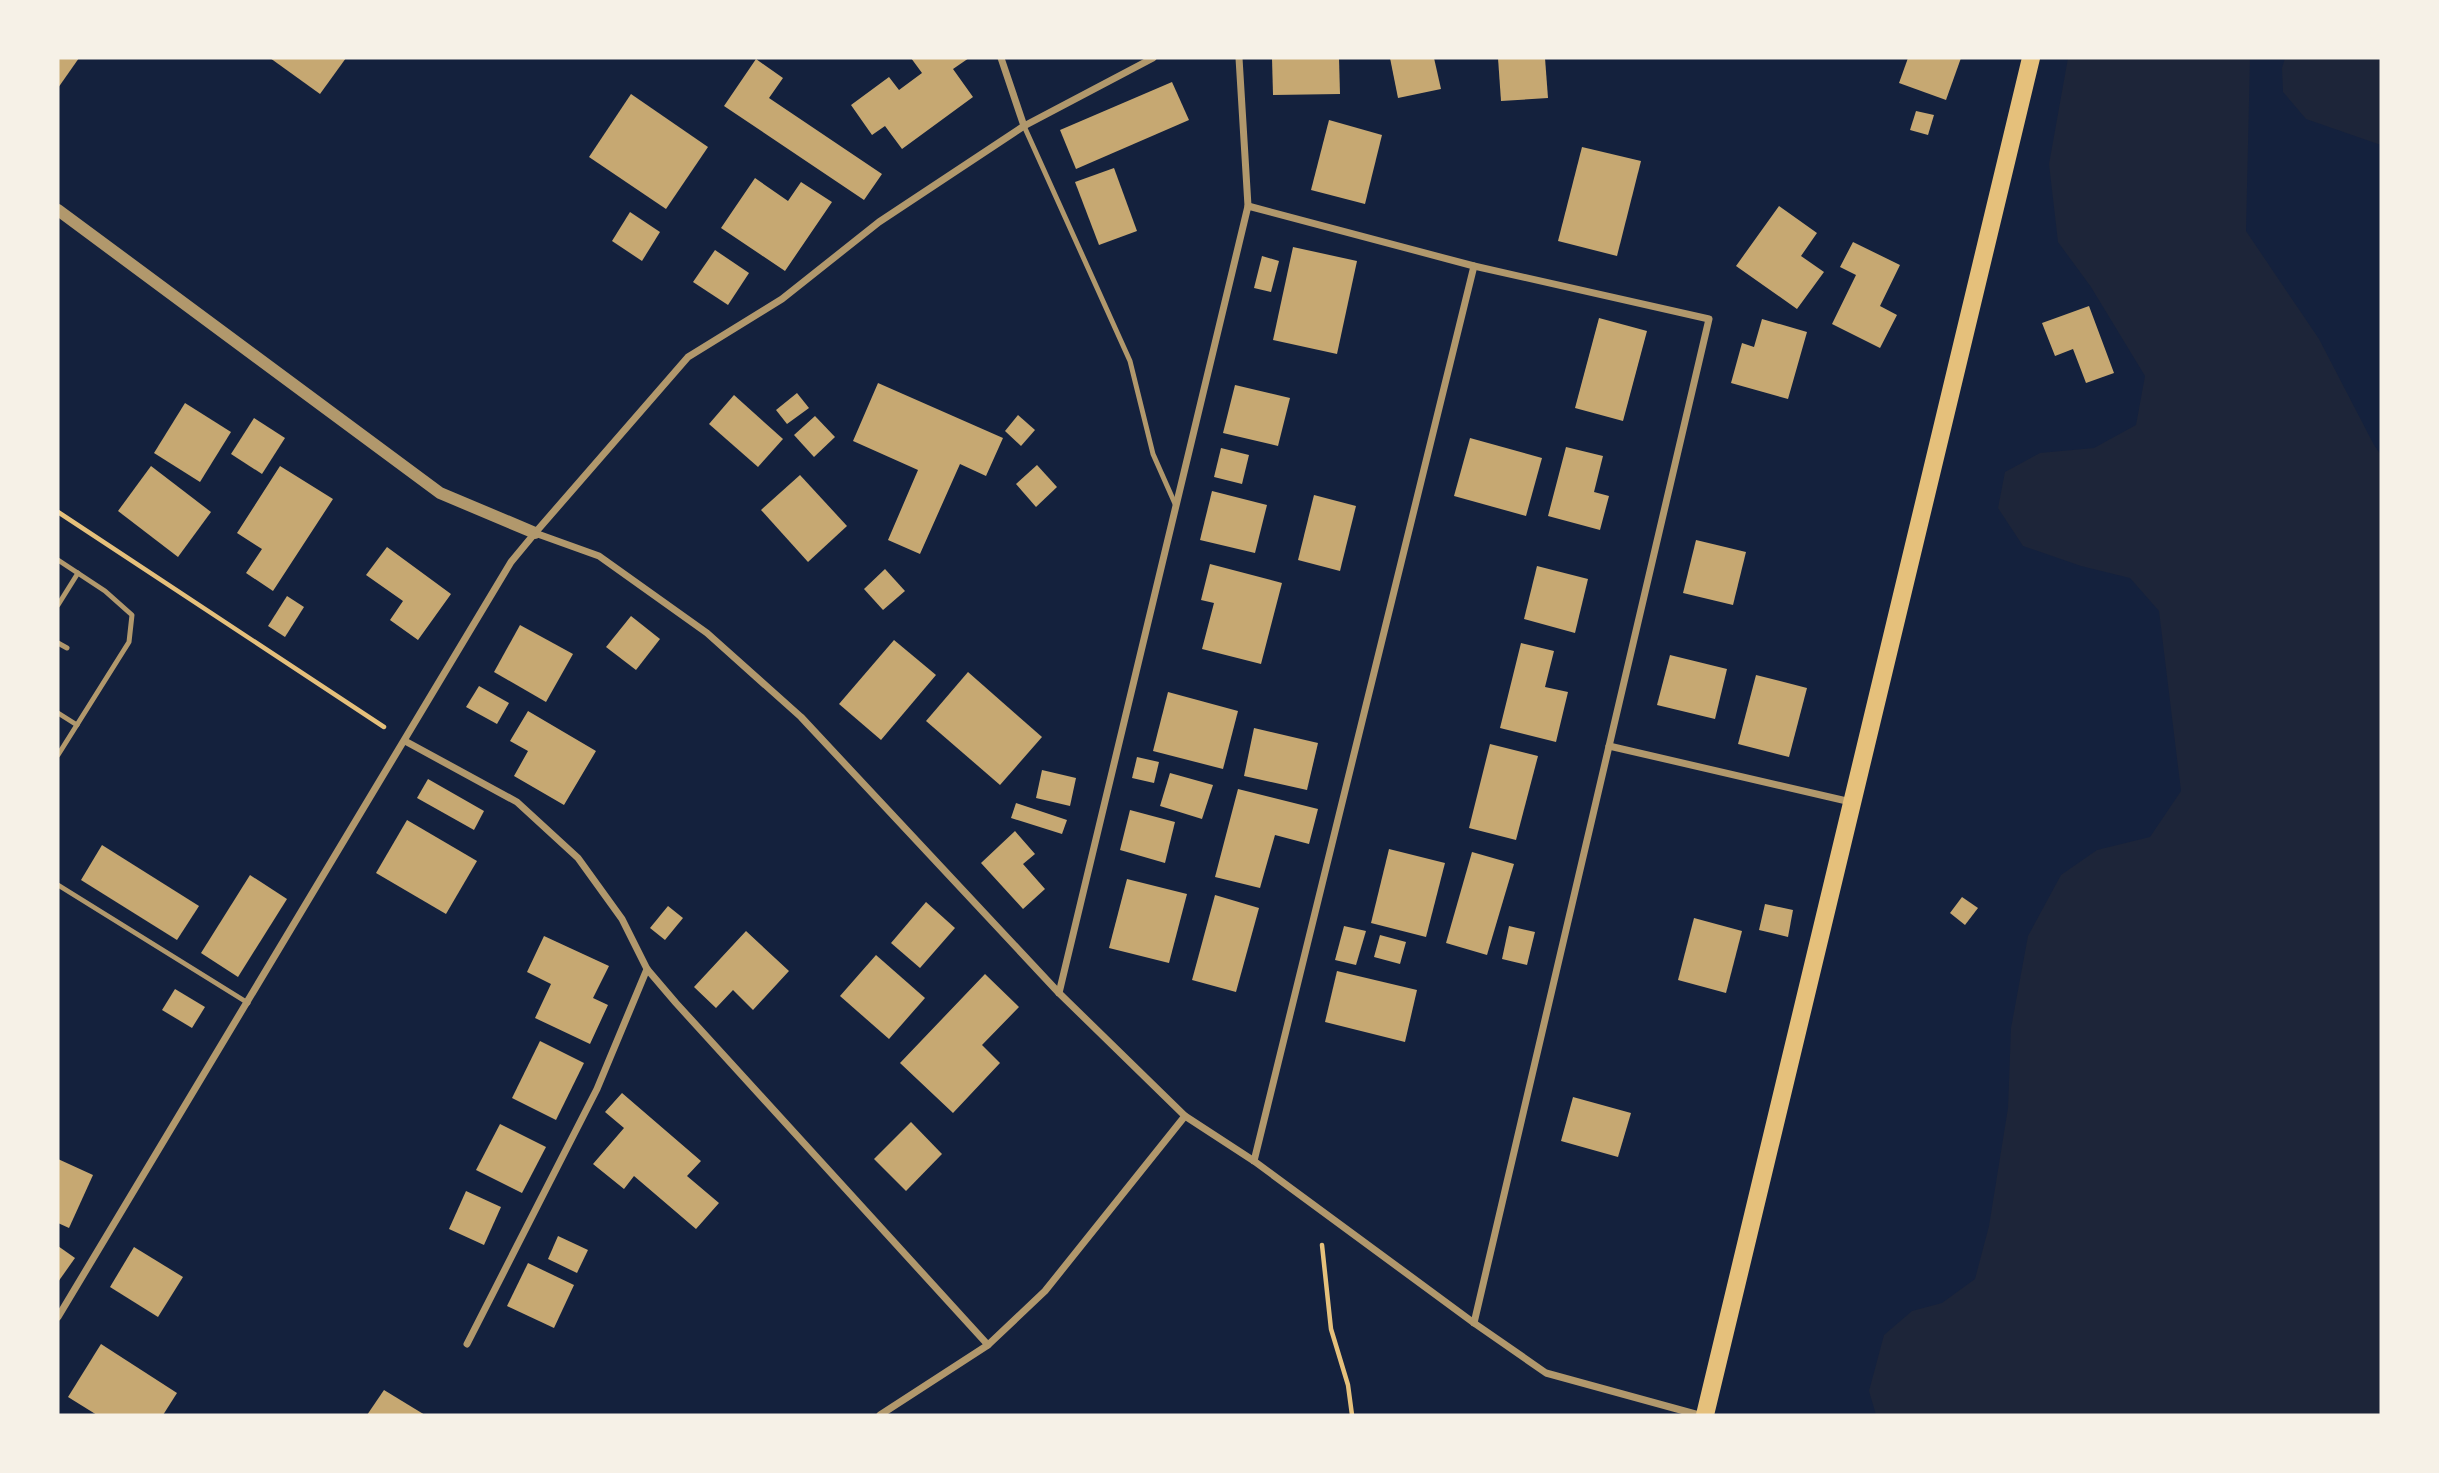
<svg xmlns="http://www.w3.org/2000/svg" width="2439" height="1473" font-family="'Asap Condensed',sans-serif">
	<rect width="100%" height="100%" fill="#14213d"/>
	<g fill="#1d2539">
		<polygon points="2068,58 2250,58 2246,231 2319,339 2374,445 2381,455 2381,1415 1876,1415 1869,1391 1884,1335 1912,1311 1942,1303 1975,1279 1989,1226 2008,1108 2011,1028 2028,936 2061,875 2097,850 2150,837 2181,791 2159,611 2130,578 2081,566 2023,546 1998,508 2005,472 2040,453 2094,448 2136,425 2145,376 2091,287 2058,242 2049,164"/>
		<polygon points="2285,58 2381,58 2381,145 2306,119 2283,92 2282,68"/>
	</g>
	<g fill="#c6a872">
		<polygon points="58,58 79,58 58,88"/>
		<polygon points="270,58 346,58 320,94"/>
		<polygon points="911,58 969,58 953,69 973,97 902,149 885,126 872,135 851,105 889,77 899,90 922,73"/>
		<polygon points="1272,58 1339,58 1340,94 1273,95"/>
		<polygon points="1390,58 1434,58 1441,89 1398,98"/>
		<polygon points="1498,58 1545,58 1548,98 1501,101"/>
		<polygon points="1908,58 1961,58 1946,100 1899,83"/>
		<polygon points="756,59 783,78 769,98 882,174 864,200 724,106"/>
		<polygon points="1172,82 1189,120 1076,169 1060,130"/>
		<polygon points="631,94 708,147 666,209 589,157"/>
		<polygon points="1916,111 1934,115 1928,135 1910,130"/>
		<polygon points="1329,120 1382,135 1365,204 1311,190"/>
		<polygon points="1582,147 1641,161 1617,256 1558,241"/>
		<polygon points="1114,168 1137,231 1099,245 1075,182"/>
		<polygon points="755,178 788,201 801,182 832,202 785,271 721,228"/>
		<polygon points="1779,206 1817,233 1801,256 1824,272 1797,309 1736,266"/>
		<polygon points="630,212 660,232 642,261 612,241"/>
		<polygon points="1853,242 1900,265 1880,306 1897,315 1880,348 1832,324 1856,275 1840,267"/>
		<polygon points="1293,247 1357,261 1337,354 1273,340"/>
		<polygon points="715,250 749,273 728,305 693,282"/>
		<polygon points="1262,256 1279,261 1271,292 1254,288"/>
		<polygon points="2089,306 2114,373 2086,383 2073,349 2055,356 2042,323"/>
		<polygon points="1599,318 1647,331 1623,421 1575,408"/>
		<polygon points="1762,319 1807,332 1788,399 1731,383 1742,343 1754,347"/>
		<polygon points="878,383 1003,438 986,476 960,464 920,554 888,540 918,470 853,441"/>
		<polygon points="1235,385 1290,398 1278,446 1223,433"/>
		<polygon points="797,393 809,408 787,424 776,410"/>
		<polygon points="734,395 783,439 758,467 709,424"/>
		<polygon points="185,403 231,432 200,482 154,453"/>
		<polygon points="1018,415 1035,430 1021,446 1005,431"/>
		<polygon points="815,416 835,437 814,457 794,435"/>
		<polygon points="254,418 285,438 262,474 231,454"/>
		<polygon points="1470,438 1542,458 1526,516 1454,496"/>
		<polygon points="1566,447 1603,456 1594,492 1609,496 1600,530 1548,516"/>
		<polygon points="1221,448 1249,455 1242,484 1214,477"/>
		<polygon points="1037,465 1057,487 1036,507 1016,484"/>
		<polygon points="151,466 211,512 178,557 118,511"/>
		<polygon points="280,466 333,499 273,591 246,573 262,549 237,533"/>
		<polygon points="800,475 847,526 808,562 761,510"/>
		<polygon points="1212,491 1267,505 1255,553 1200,540"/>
		<polygon points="1314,495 1356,506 1340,571 1298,560"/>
		<polygon points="1696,540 1746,552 1733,605 1683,593"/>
		<polygon points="387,547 451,594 418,640 390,620 403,601 366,575"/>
		<polygon points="1210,564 1282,583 1261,664 1202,649 1214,603 1201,600"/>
		<polygon points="1537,566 1588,579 1575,633 1524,619"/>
		<polygon points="885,569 905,591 883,610 864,589"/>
		<polygon points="287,596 304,607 285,637 268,626"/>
		<polygon points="631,616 660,639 636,670 606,647"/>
		<polygon points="520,625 573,654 546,702 494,672"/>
		<polygon points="894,640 936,675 881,740 839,704"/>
		<polygon points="1521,643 1554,651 1545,687 1568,692 1556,742 1500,728"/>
		<polygon points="1670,655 1727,669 1715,719 1657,705"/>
		<polygon points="968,672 1042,737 1000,785 926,721"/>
		<polygon points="1756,675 1807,688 1789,757 1738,744"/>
		<polygon points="479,686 509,703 497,724 466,707"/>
		<polygon points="1168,692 1238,711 1223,769 1153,751"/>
		<polygon points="528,711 596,751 564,805 514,776 528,751 510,741"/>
		<polygon points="1254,728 1318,743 1307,790 1244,776"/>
		<polygon points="1490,744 1538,756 1516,840 1469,828"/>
		<polygon points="1137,757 1159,762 1154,783 1132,778"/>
		<polygon points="1042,770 1076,778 1070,806 1036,798"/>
		<polygon points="1170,773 1213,785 1202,819 1160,806"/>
		<polygon points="428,779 484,811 474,830 417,798"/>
		<polygon points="1238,789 1318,809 1309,844 1275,835 1260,888 1215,877"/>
		<polygon points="1016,803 1067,820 1062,834 1011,818"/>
		<polygon points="1130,810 1175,822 1165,863 1120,850"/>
		<polygon points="407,820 477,861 446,914 376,873"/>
		<polygon points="1015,831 1035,854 1023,864 1045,889 1023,909 981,863"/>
		<polygon points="102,845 199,906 177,940 81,880"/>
		<polygon points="1389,849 1445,863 1426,937 1371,923"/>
		<polygon points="1472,852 1514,864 1487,955 1446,943"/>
		<polygon points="250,875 287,899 238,977 201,953"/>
		<polygon points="1127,879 1187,894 1169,963 1109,948"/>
		<polygon points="1215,895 1259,908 1236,992 1192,980"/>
		<polygon points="1962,897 1978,908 1965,925 1950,913"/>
		<polygon points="926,902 955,928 920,968 891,943"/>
		<polygon points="1765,904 1793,910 1788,937 1759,930"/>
		<polygon points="668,906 683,918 665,940 650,928"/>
		<polygon points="1694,918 1742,931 1726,993 1678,980"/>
		<polygon points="1344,926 1366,931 1356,965 1335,960"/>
		<polygon points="1509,926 1535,932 1527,965 1502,959"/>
		<polygon points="746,931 789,971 753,1010 733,990 716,1008 694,987"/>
		<polygon points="1380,935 1406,942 1400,964 1374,957"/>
		<polygon points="544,936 609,966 593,998 608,1005 590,1044 535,1018 551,984 527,972"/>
		<polygon points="876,955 925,998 889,1039 840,996"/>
		<polygon points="1337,971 1417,990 1405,1042 1325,1022"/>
		<polygon points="985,974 1019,1007 982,1045 1000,1063 953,1113 900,1063"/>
		<polygon points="175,989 205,1007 192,1028 162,1010"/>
		<polygon points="540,1041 584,1063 556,1120 512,1098"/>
		<polygon points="622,1093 701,1161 687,1176 719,1203 696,1229 634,1176 624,1189 593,1164 624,1128 605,1112"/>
		<polygon points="1573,1097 1631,1113 1618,1157 1561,1141"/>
		<polygon points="911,1122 942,1154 906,1191 874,1159"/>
		<polygon points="500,1124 546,1147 522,1193 476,1170"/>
		<polygon points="58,1159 93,1175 69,1228 58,1223"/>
		<polygon points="466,1191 501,1207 484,1245 449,1229"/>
		<polygon points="558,1236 588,1250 577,1273 548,1259"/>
		<polygon points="58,1246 75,1258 58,1282"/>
		<polygon points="134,1247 183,1277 158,1317 110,1287"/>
		<polygon points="528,1263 574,1285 554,1328 507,1306"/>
		<polygon points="101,1344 177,1393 163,1415 97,1415 68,1397"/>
		<polygon points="384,1390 425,1415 367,1415"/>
	</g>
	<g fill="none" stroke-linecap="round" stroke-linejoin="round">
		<g stroke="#e5c07b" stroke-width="4.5">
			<polyline points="58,512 384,727"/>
			<polyline points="1322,1245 1331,1329 1348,1385 1352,1415"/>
		</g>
		<g stroke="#b1986c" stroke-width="5">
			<polyline points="1024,126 1130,361 1153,454 1176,506"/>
			<polyline points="58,560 105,591 132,615 129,642 58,755"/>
			<polyline points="58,605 78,573"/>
			<polyline points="58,643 67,648"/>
			<polyline points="58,713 77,725"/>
			<polyline points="58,885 248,1003"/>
		</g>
		<g stroke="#b1986c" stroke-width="7">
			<polyline points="1001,58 1024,126"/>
			<polyline points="1239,58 1248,206"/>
			<polyline points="535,533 599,556 707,633 801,717 1059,993 1185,1116 1254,1161 1474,1323 1546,1373 1699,1415"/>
			<polyline points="405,741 517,802 578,858 622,919 647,969 676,1003 988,1345"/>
			<polyline points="1609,746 1851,802"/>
			<polyline points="1059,993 1248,206 1474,266 1709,319 1474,1323"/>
			<polyline points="1254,1161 1474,266"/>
			<polyline points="58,1317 511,562 535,533 688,357 782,299 879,222 1024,126 1153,58"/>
			<polyline points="467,1344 597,1089 647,969"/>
			<polyline points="880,1415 988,1345 1045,1291 1185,1116"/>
		</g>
		<polyline stroke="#b1986c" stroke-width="12" points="58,210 440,493 535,533"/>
		<polyline stroke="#e5c07b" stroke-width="18" points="1705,1415 2031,58"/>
	</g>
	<rect width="2439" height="1473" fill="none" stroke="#f6f1e7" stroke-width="119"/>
</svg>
